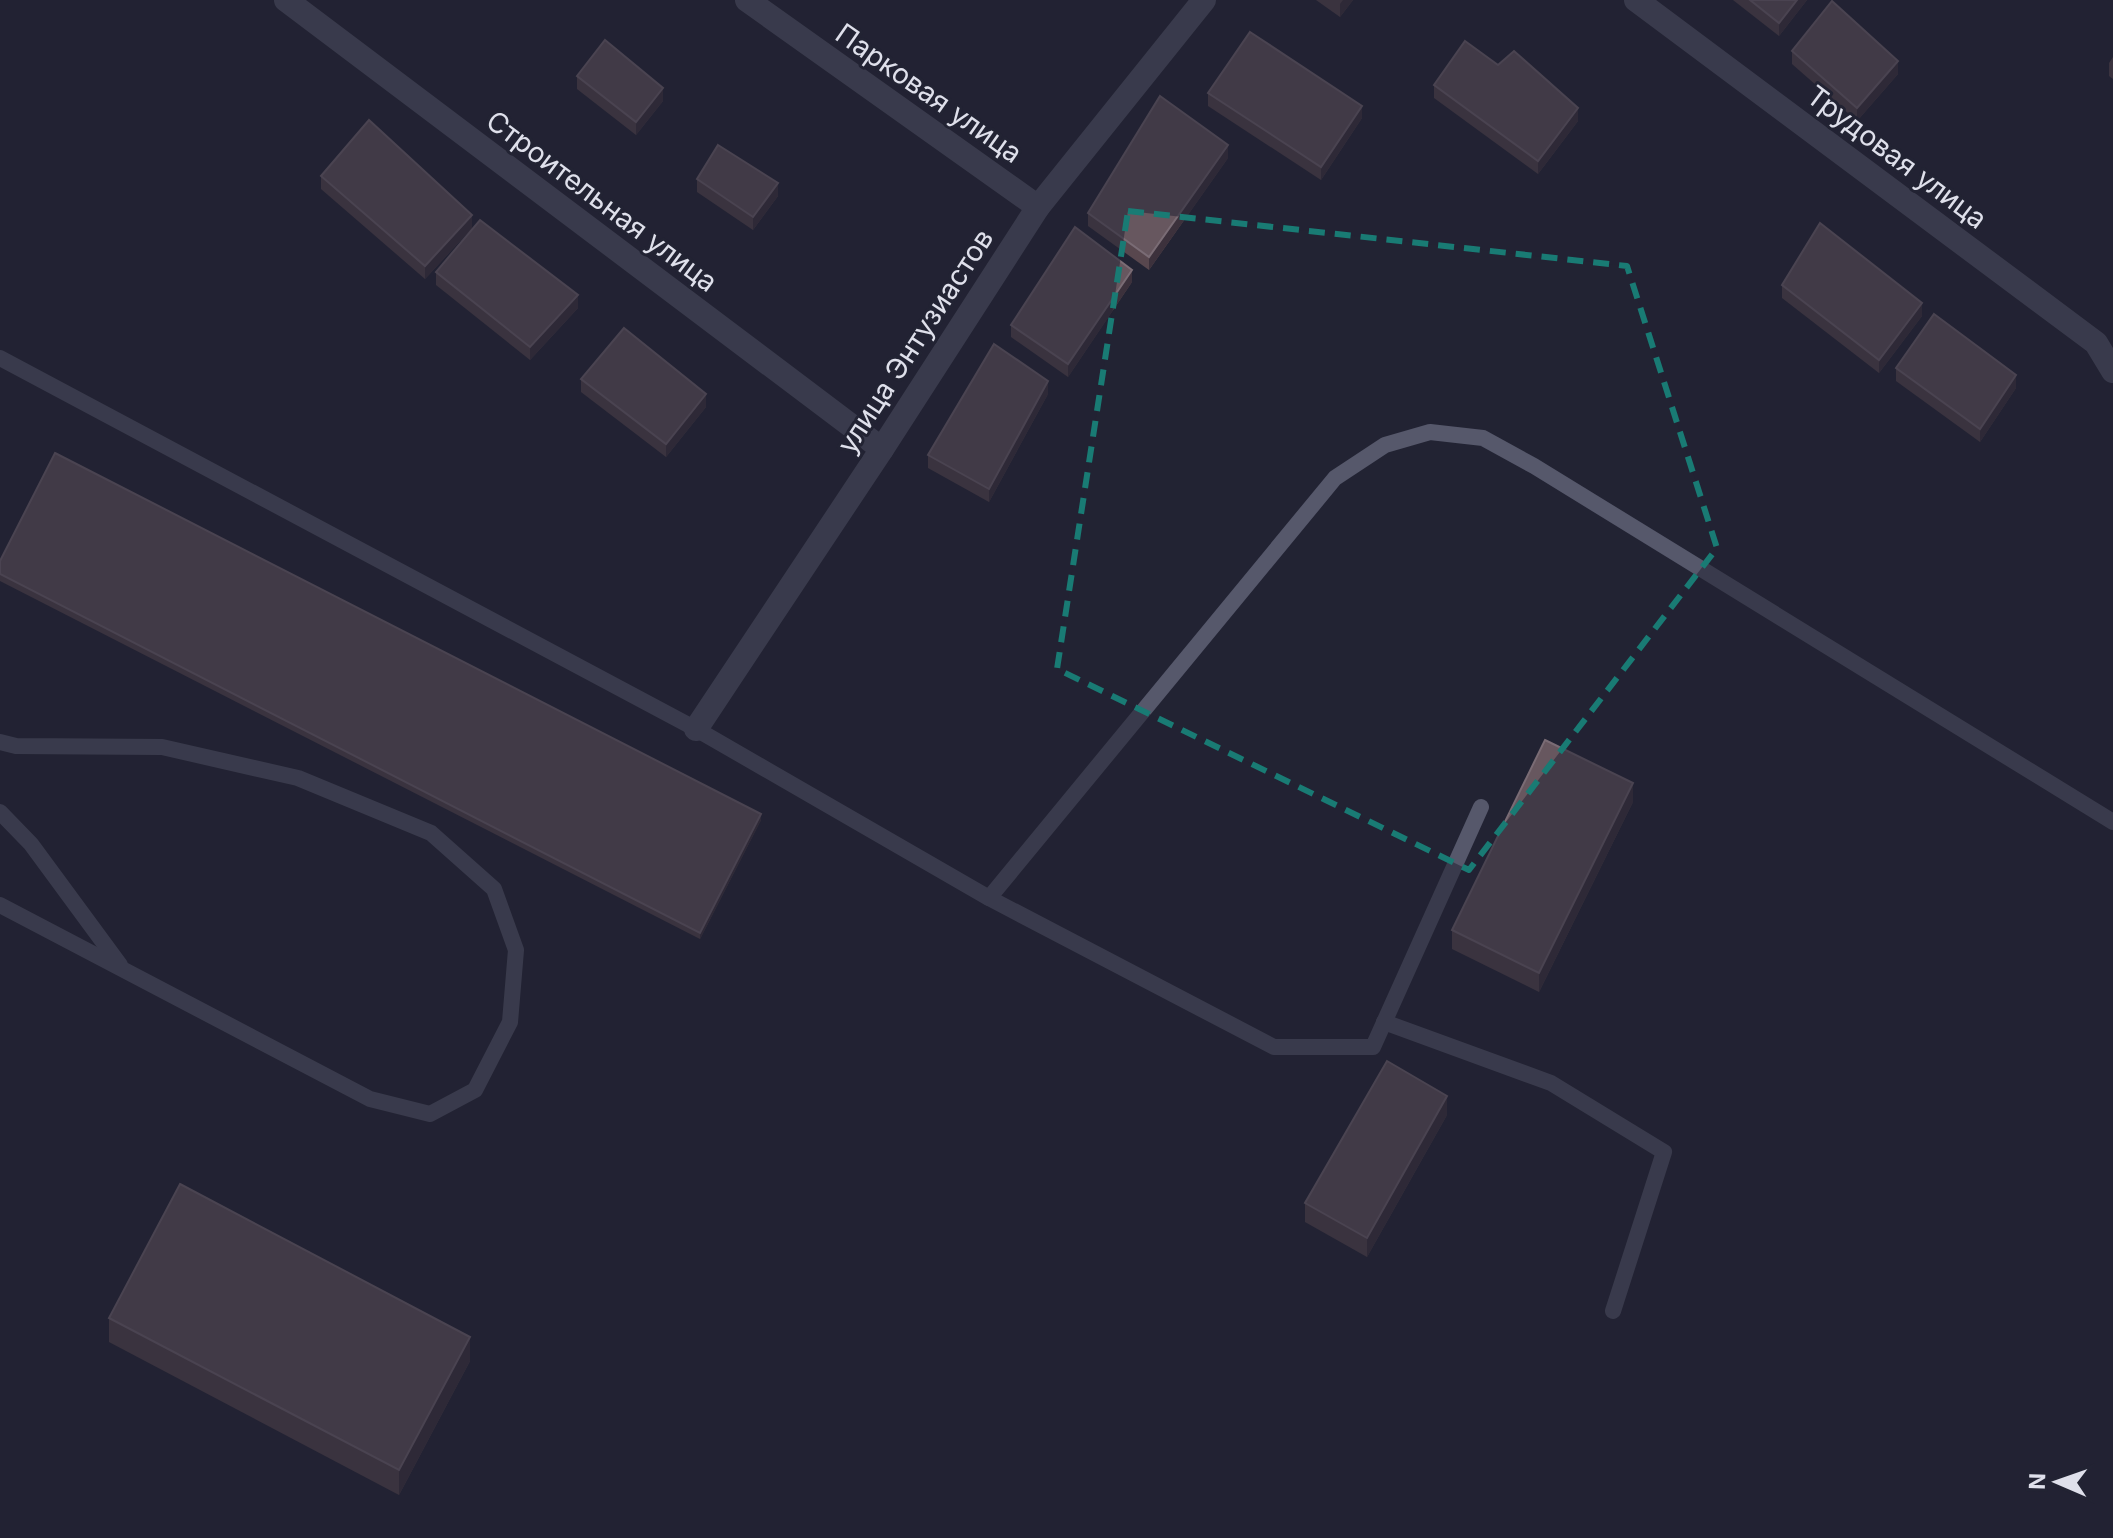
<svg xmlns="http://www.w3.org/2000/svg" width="2113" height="1538" font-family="Inter,sans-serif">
	<rect width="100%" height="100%" fill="#222333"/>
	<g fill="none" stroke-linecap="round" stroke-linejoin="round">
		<g stroke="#56586b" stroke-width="16">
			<polyline points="0,358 696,729 989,898 1335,478 1385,445 1430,432 1483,438 1534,466 2113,822"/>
			<polyline points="0,742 16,746 162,747 298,778 431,833 494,889 516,950 510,1022 475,1090 430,1114 370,1099 0,905"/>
			<polyline points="0,812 31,844 120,965"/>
			<polyline points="989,898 1274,1047 1373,1047 1481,807"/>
			<polyline points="1384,1022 1551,1083 1664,1152 1613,1311"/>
		</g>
		<g stroke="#56586b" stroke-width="24">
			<polyline points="286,0 882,449"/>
			<polyline points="747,0 1038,207"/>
			<polyline points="1636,0 2096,343 2113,371"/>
			<polyline points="696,729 882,449 1038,207 1204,0"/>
		</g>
	</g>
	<g fill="#58474e">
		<polygon points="1316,0 1353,0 1340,17"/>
		<polygon points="1733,0 1807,0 1779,36"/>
		<polygon points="1792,51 1898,74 1857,121 1792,64"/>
		<polygon points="2113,57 2113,79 2109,76 2109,63"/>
		<polygon points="1498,65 1578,121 1538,174 1434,98 1434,85"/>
		<polygon points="577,76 663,101 636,135 577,89"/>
		<polygon points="1208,93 1362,118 1321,180 1208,106"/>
		<polygon points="1228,158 1149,270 1088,226 1088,213"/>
		<polygon points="321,176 472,228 425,279 321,189"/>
		<polygon points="697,179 778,196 753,230 697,192"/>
		<polygon points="436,272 578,308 530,360 436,285"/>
		<polygon points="1132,282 1068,377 1011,337 1011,325"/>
		<polygon points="1782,285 1922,316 1879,373 1782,298"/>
		<polygon points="1896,368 2016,388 1980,442 1896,381"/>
		<polygon points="581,379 706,407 666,457 581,392"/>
		<polygon points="1048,394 989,502 928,468 928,455"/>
		<polygon points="0,561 761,820 700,939 0,581"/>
		<polygon points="1633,802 1539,992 1452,949 1452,930"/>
		<polygon points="1447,1115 1367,1257 1305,1222 1305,1203"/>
		<polygon points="109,1318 470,1361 399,1495 109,1342"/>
	</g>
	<g fill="#3c313c">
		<polygon points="1343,0 1353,0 1340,17 1340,4"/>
		<polygon points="1797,0 1807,0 1779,36 1779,23"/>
		<polygon points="1898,61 1898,74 1857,121 1857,108"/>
		<polygon points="663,88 663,101 636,135 636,122"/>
		<polygon points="1362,106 1362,118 1321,180 1321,167"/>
		<polygon points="1578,108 1578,121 1538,174 1538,161"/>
		<polygon points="1228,145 1228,158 1149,270 1149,257"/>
		<polygon points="778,183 778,196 753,230 753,217"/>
		<polygon points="472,215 472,228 425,279 425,266"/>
		<polygon points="1132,270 1132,282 1068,377 1068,364"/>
		<polygon points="578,295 578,308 530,360 530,347"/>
		<polygon points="1922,303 1922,316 1879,373 1879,360"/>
		<polygon points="2016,375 2016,388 1980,442 1980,429"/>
		<polygon points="1048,381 1048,394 989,502 989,489"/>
		<polygon points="706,394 706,407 666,457 666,444"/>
		<polygon points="1633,783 1633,802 1539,992 1539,973"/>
		<polygon points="761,814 761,820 700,939 700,933"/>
		<polygon points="1447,1096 1447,1115 1367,1257 1367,1238"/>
		<polygon points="470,1337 470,1361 399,1495 399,1470"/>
	</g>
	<g fill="#67575f" stroke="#7a6c75" stroke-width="2">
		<polygon points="1750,0 1797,0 1779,23"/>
		<polygon points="1832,1 1898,61 1857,108 1792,51"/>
		<polygon points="1250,32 1362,106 1321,167 1208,93"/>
		<polygon points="605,40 663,88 636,122 577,76"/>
		<polygon points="1465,41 1498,65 1514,51 1578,108 1538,161 1434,85"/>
		<polygon points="1160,96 1228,145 1149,257 1088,213"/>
		<polygon points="369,120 472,215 425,266 321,176"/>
		<polygon points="718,145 778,183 753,217 697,179"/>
		<polygon points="480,220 578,295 530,347 436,272"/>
		<polygon points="1820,223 1922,303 1879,360 1782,285"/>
		<polygon points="1075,227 1132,270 1068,364 1011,325"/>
		<polygon points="1934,314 2016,375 1980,429 1896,368"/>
		<polygon points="624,328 706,394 666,444 581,379"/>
		<polygon points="994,344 1048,381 989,489 928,455"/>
		<polygon points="55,453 761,814 700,933 0,574 0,561"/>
		<polygon points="1545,740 1633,783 1539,973 1452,930"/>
		<polygon points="1387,1061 1447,1096 1367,1238 1305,1203"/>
		<polygon points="180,1184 470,1337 399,1470 109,1318"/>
	</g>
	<path d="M0 0H2113V1538H0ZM1128,211L1627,266L1717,548L1469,870L1057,669Z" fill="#222333" fill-opacity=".55" fill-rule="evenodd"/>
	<path fill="none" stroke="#197b74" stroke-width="6" stroke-dasharray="16 10" stroke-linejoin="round" d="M1128,211L1627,266L1717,548L1469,870L1057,669Z"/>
	<g text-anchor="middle" stroke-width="6" stroke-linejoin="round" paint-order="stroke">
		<g font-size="28" fill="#dfe0eb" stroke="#222333">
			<text transform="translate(929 93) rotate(35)" y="10">Парковая улица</text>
			<text transform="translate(1897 157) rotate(37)" y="10">Трудовая улица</text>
			<text transform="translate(602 201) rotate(37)" y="10">Строительная улица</text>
			<text transform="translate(915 341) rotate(-57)" y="10">улица Энтузиастов</text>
		</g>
	</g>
	<g transform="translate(2057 1482) rotate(272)" stroke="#222333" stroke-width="6" paint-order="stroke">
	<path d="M0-6L14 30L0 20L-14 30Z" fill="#dfe0eb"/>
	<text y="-12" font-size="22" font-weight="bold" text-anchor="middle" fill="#dfe0eb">N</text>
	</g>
</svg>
